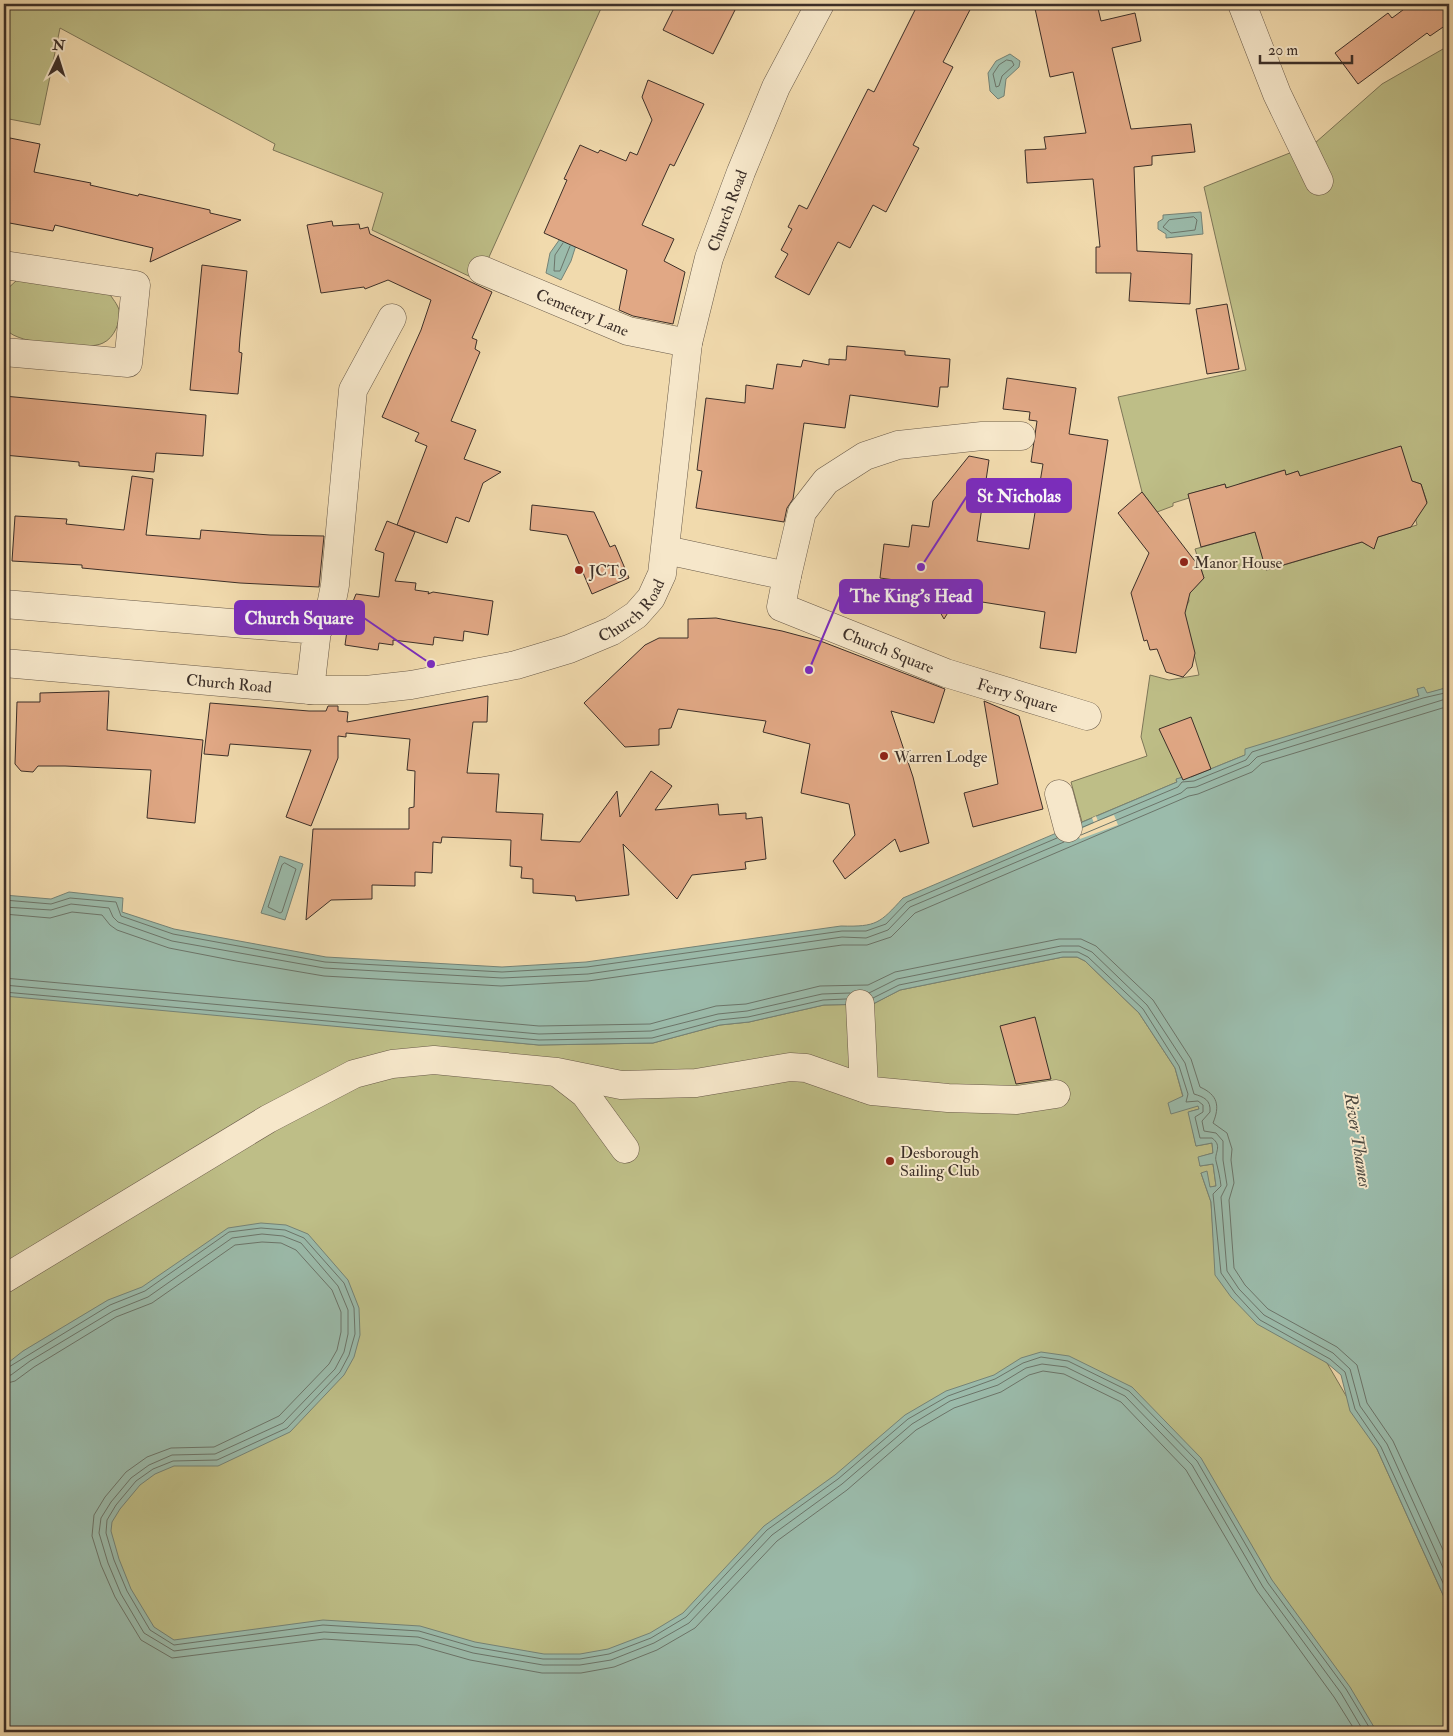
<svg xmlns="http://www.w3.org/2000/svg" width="1453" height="1736" font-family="'IM FELL Double Pica',serif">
	<rect width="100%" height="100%" fill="#f1daad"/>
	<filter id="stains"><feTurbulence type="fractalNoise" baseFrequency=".004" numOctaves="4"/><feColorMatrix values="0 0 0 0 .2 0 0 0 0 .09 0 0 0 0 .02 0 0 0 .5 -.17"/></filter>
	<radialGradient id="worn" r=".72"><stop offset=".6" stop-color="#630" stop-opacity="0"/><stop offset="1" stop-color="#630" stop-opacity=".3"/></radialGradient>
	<g fill="#bebe87" stroke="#7d7658">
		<polygon points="4,4 603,4 489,257 475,279 372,230 383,193 273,150 275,144 60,28 40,125 4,118"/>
		<polygon points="1443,49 1449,57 1449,687 1426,694 1424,688 1417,689 1419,696 1245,755 1191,777 1176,780 1177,782 1082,822 1071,782 1147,756 1141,737 1150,675 1169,680 1199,675 1184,611 1189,601 1188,595 1204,578 1195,549 1255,532 1267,570 1362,542 1367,545 1376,542 1378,537 1417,525 1415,516 1427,502 1421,484 1412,481 1300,476 1298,471 1286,475 1284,470 1239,484 1240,490 1228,493 1225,484 1189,494 1189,498 1173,503 1173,506 1157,512 1142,492 1118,397 1246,370 1204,187 1315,143 1382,84"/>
		<path d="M17,280L109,293C112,298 118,305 119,310C121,322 114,338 103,343C89,351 16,344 7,330C1,320 4,304 4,292Z"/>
		<polygon points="1063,957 1077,957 1085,961 1139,1013 1175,1068 1183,1097 1198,1106 1199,1109 1189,1112 1196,1146 1212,1143 1213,1153 1199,1157 1200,1166 1213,1164 1216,1186 1210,1187 1201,1173 1211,1202 1216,1275 1327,1363 1377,1449 1449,1608 1449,1732 4,1732 4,994 539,1045 653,1043 720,1025 749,1022 824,1005 873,1004 900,990"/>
	</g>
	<g fill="#9bbbab" stroke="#758377">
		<polygon points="1010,54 1020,61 1019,67 1006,79 1004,96 998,99 990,91 988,73 996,61"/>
		<polygon points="1201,212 1203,234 1166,238 1166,234 1158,229 1158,222 1163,219 1163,215"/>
		<polygon points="562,236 577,242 571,261 561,280 546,273 550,253"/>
		<path d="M1424,687L1427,693L1449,687V1608L1377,1449L1350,1411L1341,1375L1327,1363L1257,1324L1231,1297L1215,1275L1211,1202L1201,1173L1207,1171L1210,1187L1216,1186L1213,1164L1200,1166L1198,1157L1213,1153L1212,1143L1196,1146L1188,1112L1199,1109L1198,1106L1171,1114L1168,1103L1183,1096L1175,1068L1139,1013L1085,961L1077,957H1063L900,990L873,1004L824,1005L749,1022L720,1025L653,1043L539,1045L4,996V895L51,899L69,892L123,898L122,912L174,929L326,957L502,967L586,962L841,926C877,927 880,923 903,898L1177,782L1176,779L1190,775L1191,777L1245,755V749L1419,696L1417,689Z"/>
		<polygon points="280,856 303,864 285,920 261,913"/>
		<polygon points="261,1223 286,1225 308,1234 348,1280 359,1308 360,1335 354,1357 344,1375 290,1432 218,1466 174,1466 155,1474 140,1485 120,1509 112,1522 111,1531 119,1559 131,1589 154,1627 174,1640 323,1620 420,1626 475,1642 544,1654 580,1654 608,1649 650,1633 683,1613 764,1526 835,1475 905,1415 946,1391 994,1375 1021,1358 1041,1352 1069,1356 1132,1387 1201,1458 1272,1580 1350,1687 1377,1732 4,1732 4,1366 23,1351 108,1300 142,1287 228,1228"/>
	</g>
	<polygon fill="#f1daad" points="1114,815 1118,825 1080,839 1076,831 1094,823 1092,818 1096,816 1098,821"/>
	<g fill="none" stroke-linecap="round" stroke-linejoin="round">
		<g stroke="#6c756a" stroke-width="1">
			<polygon points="1007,60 1012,61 1014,65 1002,76 999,86 996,87 993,74 999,65"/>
			<polygon points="1194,217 1197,220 1195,230 1171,233 1163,227 1169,220"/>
			<polyline points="563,243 555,255 554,271 560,271 570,246"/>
			<polyline points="1083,827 1178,787 1182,782 1194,781 1246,760 1252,752 1423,698 1449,692"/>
			<polyline points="1081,835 1181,793 1187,788 1196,787 1249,765 1257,757 1449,698"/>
			<polygon points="285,863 296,869 282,912 280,913 268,907 282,865"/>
			<polyline points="4,900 51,904 70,898 116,902 121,916 173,934 325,962 502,972 587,967 842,931 866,931 886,924 907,902 1057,838"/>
			<polyline points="4,907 51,910 71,904 109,908 113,917 118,922 172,941 324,968 502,978 588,974 842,937 866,938 888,930 910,907 1064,842"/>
			<polyline points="4,914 50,918 72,912 102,915 110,925 117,930 169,948 236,961 324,976 501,986 588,981 842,945 867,945 891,937 915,913 1189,796 1198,794 1252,772 1262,763 1449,706"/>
			<path d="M4,978L539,1026L650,1024L716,1006L746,1004L820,986L868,985L895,972L1059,939H1081L1096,946L1153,1000L1191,1059L1200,1087C1218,1095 1220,1106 1213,1123L1227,1133L1232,1149L1231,1160L1234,1183L1229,1200L1234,1268L1245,1285L1268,1309L1337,1347L1357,1365L1367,1403L1393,1441L1449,1563"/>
			<polyline points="4,985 539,1034 651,1031 718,1014 747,1011 822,994 850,993"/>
			<polyline points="4,992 539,1040 652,1038 719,1020 748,1017 823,1000 846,999"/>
			<path d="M869,993L897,979L1061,946H1079L1092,952L1147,1005L1185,1063L1194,1094C1204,1097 1211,1100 1210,1112L1202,1121L1204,1131L1216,1133L1223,1141V1160L1227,1185L1221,1197L1227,1271L1239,1289L1264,1315L1333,1353L1350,1369L1360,1406L1387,1444L1449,1581"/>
			<path d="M873,998L899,985L1062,952H1078L1088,957L1143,1009L1179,1066L1188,1094L1186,1102L1198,1101L1203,1105V1112L1195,1117L1200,1138H1212C1223,1146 1214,1153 1216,1161C1218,1169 1220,1177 1221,1186L1213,1194L1221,1273L1235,1293L1260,1320L1330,1359L1345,1372L1355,1409L1381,1447L1449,1596"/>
			<polyline points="4,1370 110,1305 145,1291 229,1232 261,1228 285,1230 304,1238 344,1283 354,1308 355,1334 349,1355 340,1372 287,1428 217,1460 173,1461 153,1469 136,1481 116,1505 107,1520 106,1533 114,1560 127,1591 150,1630 174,1645 323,1625 419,1631 474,1647 543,1659 580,1659 609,1654 651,1638 686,1617 767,1530 838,1479 908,1419 948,1396 995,1379 1023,1363 1041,1357 1068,1361 1129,1391 1197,1461 1268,1583 1346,1689 1372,1732"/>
			<polyline points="4,1376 11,1375 30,1361 113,1311 148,1297 232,1238 262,1234 283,1236 301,1243 338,1286 348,1310 348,1334 344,1352 335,1369 283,1423 215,1454 172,1455 149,1465 131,1478 111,1502 101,1518 99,1533 108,1563 121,1594 144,1633 174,1651 324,1632 418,1637 473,1653 543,1665 580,1665 611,1660 654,1643 689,1623 772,1535 842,1484 912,1424 950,1401 998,1385 1026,1368 1042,1364 1066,1367 1125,1396 1192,1465 1263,1587 1341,1693 1364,1732"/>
			<polyline points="4,1384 15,1381 34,1367 116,1317 152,1303 235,1245 262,1242 281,1243 296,1250 332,1290 341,1312 341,1332 337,1350 329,1364 279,1416 214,1447 171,1448 147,1457 126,1472 105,1497 94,1515 92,1536 101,1565 115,1597 141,1640 172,1658 324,1639 417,1645 470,1660 542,1673 581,1673 614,1667 657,1650 695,1628 777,1541 847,1490 916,1430 954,1408 1001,1392 1029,1375 1043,1371 1064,1374 1121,1402 1186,1470 1257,1591 1334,1697 1356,1732"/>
		</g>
	</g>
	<g fill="#e1a885" stroke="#3c2f28">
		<polygon points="676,4 738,4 713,54 663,30"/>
		<polygon points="918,4 973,4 943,62 953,67 913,145 919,148 886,212 873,205 850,248 838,242 809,295 775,277 788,254 781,250 792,229 788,227 799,205 807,209 868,89 874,92"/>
		<polygon points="1034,4 1097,4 1101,21 1135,13 1141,41 1112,48 1131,129 1191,124 1195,152 1152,156 1152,165 1134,167 1137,251 1192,254 1190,304 1129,301 1131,273 1096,273 1096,247 1100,247 1093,179 1027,183 1025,150 1046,149 1044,137 1086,133 1073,72 1050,77"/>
		<polygon points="1411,4 1449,4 1449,23 1430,36 1427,33 1358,84 1335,53 1388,13 1392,18"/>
		<polygon points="648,80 704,104 674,166 670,164 642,225 674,239 664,261 685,272 673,324 633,316 619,310 627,270 544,233 567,180 564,179 580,145 598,153 600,150 626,161 630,152 637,155 652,120 642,97"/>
		<polygon points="10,138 40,144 34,172 91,183 90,185 138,196 139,194 210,210 210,213 241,220 150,262 153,248 55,225 53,231 4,222 4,169"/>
		<polygon points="332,221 333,226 359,224 360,229 368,227 370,234 492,292 472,338 477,340 475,349 480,352 451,421 476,430 464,459 501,472 483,483 469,522 456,517 447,543 397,525 427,446 415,441 419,433 382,417 421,330 431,300 388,280 365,289 364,287 321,293 307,225"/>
		<polygon points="202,265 247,271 240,338 239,352 242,353 238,394 190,390"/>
		<polygon points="1227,304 1239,369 1207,374 1196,309"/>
		<polygon points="847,346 905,351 905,355 950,359 948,387 940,387 938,407 850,395 845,428 804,423 793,499 787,508 784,522 696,508 702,471 697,470 706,398 745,403 746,385 773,389 777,364 801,367 803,360 829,365 829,359 846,360"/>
		<polygon points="1007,378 1076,388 1069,434 1108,440 1076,653 1040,648 1045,612 957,598 944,619 936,605 900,602 902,581 880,578 884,544 909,547 912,525 929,527 933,501 969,456 989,460 977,541 1029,549 1043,464 1031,462 1037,421 1029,420 1030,412 1003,409"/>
		<polygon points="4,396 206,415 203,456 156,453 154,472 79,466 79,462 4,455"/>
		<polygon points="1401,446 1412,481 1421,484 1427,503 1411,527 1378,537 1374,549 1362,542 1266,570 1255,532 1201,547 1188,494 1225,484 1226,488 1285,470 1286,475 1298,471 1300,476"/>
		<polygon points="132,476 153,479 146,535 200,539 201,530 270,535 324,536 319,587 240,583 82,568 82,565 12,561 15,516 67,519 66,524 124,530"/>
		<polygon points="1142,492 1201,569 1204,578 1190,593 1185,613 1195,653 1192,667 1183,677 1166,672 1157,649 1150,650 1147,640 1144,641 1131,593 1149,553 1118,513"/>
		<polygon points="532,505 594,512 610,547 615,545 629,578 592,594 567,535 530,530"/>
		<polygon points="387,521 415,532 395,581 416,583 415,590 429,592 428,594 433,592 493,601 488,635 464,631 463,641 434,637 433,645 393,640 393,645 379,643 378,650 345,645 350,609 356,594 379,597 384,553 375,550"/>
		<polygon points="716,618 782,631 823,642 945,689 934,723 891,711 913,777 929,843 900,852 895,839 845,879 833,861 855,835 849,804 801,793 810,744 763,732 766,721 678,709 671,728 659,729 659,745 625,747 584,703 645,645 659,638 688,638 688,619"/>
		<polygon points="109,691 107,730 203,740 195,823 147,818 151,770 65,766 38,766 33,772 21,771 15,764 17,702 40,702 40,693"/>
		<polygon points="488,696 487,722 473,722 467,773 499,774 496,812 543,814 541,840 580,842 617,791 620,817 651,771 672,786 655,810 718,804 719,815 746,813 746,819 762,817 766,859 745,862 746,869 692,875 677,899 623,844 629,895 576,901 575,896 533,893 533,879 521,878 522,867 510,866 511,840 442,837 441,843 433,842 432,873 415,872 415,886 372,885 372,899 331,900 306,920 313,829 409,829 409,808 414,807 415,771 407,770 410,739 346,733 346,737 338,736 338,758 311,826 286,817 311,750 230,744 228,756 204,754 210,703 309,711 326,711 328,706 338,706 338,711 348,712 347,722"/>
		<polygon points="984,701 1019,716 1043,809 973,827 964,793 998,784"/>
		<polygon points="1191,717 1211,769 1183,780 1159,729"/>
		<polygon points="1035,1017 1051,1079 1016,1084 1000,1026"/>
	</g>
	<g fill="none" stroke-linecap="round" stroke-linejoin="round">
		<g stroke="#695a49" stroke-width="29">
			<g id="minor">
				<polyline points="1242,4 1277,94 1319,181"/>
				<polyline points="4,265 136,285 128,363 4,352"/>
				<path id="s1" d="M482,270L628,331L688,343"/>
				<path id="s2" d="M666,550L787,576L781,607L946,673L1087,716"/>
				<polyline points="787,576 802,512 826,481 865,456 898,445 982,436 1021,436"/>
				<polyline points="4,604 317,630 310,690"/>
				<polyline points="317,630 329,616 335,585 353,390 392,318"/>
				<path id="s3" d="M4,663L310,690H366L411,685L516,665L569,649L612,631L636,615L651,598L662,574L688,343L709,258L741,172L776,87L820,4"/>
				<polyline points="1059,794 1068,828"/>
				<polyline points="860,1004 864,1088"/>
				<polyline points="558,1073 585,1094 625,1149"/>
				<polyline points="4,1279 268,1119 354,1074 392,1064 434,1060 557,1072 621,1085 696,1083 790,1067 806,1068 872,1091 948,1098 1017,1100 1056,1094"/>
			</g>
		</g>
		<use href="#minor" stroke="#f6e7ca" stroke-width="28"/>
	</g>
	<g fill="#8f2418" stroke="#f6e7ca" stroke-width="2">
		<circle cx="1184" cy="562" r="5"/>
		<circle cx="579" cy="570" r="5"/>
		<circle cx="884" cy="756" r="5"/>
		<circle cx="890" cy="1161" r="5"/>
	</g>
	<g text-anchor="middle" stroke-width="4" stroke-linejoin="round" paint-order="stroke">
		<g font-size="16" fill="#3c2f28" stroke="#f6e7ca">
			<text dy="6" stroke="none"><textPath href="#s3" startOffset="1066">Church Road</textPath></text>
			<text dy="6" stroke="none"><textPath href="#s1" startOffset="109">Cemetery Lane</textPath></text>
			<text dy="6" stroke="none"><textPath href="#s3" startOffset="646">Church Road</textPath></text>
			<text dy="6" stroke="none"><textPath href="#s2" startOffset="271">Church Square</textPath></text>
			<text dy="6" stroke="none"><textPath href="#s3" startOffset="226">Church Road</textPath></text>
			<text dy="6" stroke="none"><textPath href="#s2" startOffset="408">Ferry Square</textPath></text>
		</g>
		<g font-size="16" fill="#3c2f28" stroke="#f6e7ca" text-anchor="start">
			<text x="1194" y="568">Manor House</text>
			<text x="589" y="576">JCT9</text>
			<text x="894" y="762">Warren Lodge</text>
			<text x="900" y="1158">Desborough<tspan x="900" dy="18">Sailing Club</tspan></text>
		</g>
		<g font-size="18" font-style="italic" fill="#4f4b42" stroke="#f6e7ca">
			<text transform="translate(1358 1140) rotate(81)" y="6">River Thames</text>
		</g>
	</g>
	<path fill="none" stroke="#7b2cbf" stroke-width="2" d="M921 567L967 496M809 670L840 596M431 664L364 618"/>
	<g fill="#7b2cbf" stroke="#f6e7ca" stroke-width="2">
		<circle cx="921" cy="567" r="5"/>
		<circle cx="809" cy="670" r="5"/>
		<circle cx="431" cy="664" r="5"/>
	</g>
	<g fill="#7b2cbf" stroke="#7b2cbf" stroke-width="2">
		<rect x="967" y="479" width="104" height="33" rx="5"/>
		<rect x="840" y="580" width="142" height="33" rx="5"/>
		<rect x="235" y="601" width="129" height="33" rx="5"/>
	</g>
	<g font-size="18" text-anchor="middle" font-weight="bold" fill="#fff">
		<text x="1019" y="502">St Nicholas</text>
		<text x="911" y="602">The King's Head</text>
		<text x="299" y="624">Church Square</text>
	</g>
	<rect width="1453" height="1736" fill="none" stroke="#f1daad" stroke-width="20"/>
	<rect x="5" y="5" width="1443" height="1726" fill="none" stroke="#3c2f28" stroke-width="2.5"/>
	<rect x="10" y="10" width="1433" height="1716" fill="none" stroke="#3c2f28"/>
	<g transform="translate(58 58) rotate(4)" stroke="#f6e7ca" stroke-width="4" paint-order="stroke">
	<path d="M0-4L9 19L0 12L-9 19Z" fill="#3c2f28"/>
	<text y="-8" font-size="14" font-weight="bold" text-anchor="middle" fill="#3c2f28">N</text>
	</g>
	<path d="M1260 55v8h92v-8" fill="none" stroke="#3c2f28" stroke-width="2.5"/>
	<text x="1268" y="55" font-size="15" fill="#3c2f28" stroke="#f6e7ca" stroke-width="4" paint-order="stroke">20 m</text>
	<rect width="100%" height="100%" filter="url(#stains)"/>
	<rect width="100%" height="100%" fill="url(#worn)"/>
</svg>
